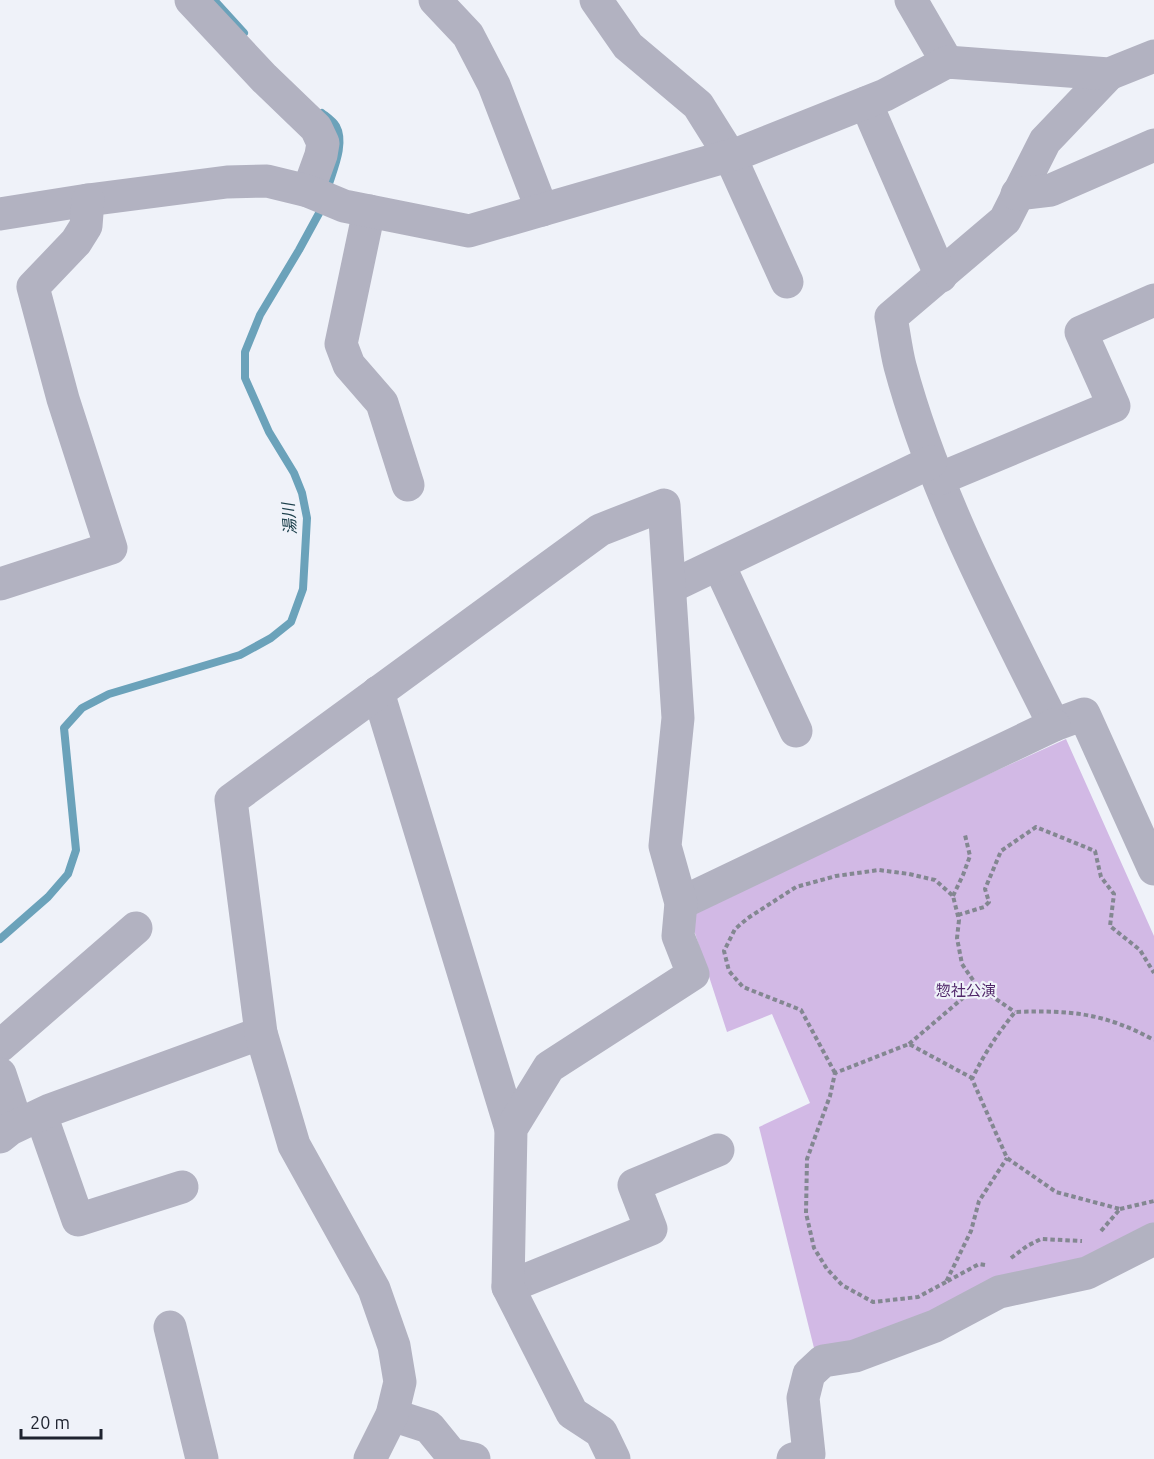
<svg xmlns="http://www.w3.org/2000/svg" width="1154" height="1459" font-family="Ubuntu,'Noto Sans JP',sans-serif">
	<rect width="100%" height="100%" fill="#eff2f9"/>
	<polygon fill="#d2b9e5" points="1066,739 1154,936 1154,1226 1082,1260 923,1318 815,1352 759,1127 810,1103 772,1014 727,1032 691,921 700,905"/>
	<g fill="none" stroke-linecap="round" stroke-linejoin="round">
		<g stroke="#6ba2ba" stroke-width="8">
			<polyline points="214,0 244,33"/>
			<path d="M322,113C327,117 333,121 336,126C346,144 332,172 327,190"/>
			<polyline points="0,939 48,897 68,874 76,850 64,728 82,708 109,694 240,655 271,638 291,622 303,589 307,518 302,493 294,473 269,432 245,378 245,352 260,315 299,250 323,206"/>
		</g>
		<g stroke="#838791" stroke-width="4" stroke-dasharray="4.5 3" stroke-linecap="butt">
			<polyline points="953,896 963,875 970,856 965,835"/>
			<polyline points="958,915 984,907 989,902 985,889 1001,851 1036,827 1095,851 1101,877 1114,894 1110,926 1140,950 1154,973"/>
			<polyline points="909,1044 977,986 1015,1012"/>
			<polyline points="835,1073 801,1010 743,987 729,971 724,951 735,929 748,918 796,887 836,876 879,870 909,874 935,880 953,896 959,920 957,938 962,964 977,986"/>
			<polyline points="1120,1209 1154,1201"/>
			<path d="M1101,1231L1120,1209L1056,1192L1007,1158L972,1079C984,1054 998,1033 1015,1012C1071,1010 1104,1013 1154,1040"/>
			<polyline points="1011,1258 1027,1246 1041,1239 1082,1241"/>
			<polyline points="985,1265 979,1264 946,1282 971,1231 979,1201 1007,1158"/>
			<polyline points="946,1282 918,1297 873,1302 842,1285 827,1269 814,1248 806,1213 807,1159 830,1096 835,1073 909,1044 972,1078"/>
		</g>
		<g stroke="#b2b2c1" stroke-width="33">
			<polyline points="191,0 264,78 316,128 323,143 321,155 308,191"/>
			<polyline points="435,0 468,35 494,85 542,210"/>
			<polyline points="596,0 628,46 698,105 730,156 787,282"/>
			<polyline points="911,0 947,62"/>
			<path d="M1109,74L1045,141L1005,220L891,317C894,333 896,350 900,366C934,492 996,609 1054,725L1084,714L1154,869"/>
			<polyline points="866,103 941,276"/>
			<polyline points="1017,194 1051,190 1154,145"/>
			<polyline points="369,211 341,344 349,365 382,403 408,485"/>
			<polyline points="0,214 88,200 227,182 267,181 308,191 344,206 469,231 742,152 885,95 947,62 1109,74 1154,56"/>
			<polyline points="939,479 1114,406 1081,332 1154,300"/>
			<polyline points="719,565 796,731"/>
			<polyline points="0,584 111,548 63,399 33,287 76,242 86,226 88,200"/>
			<polyline points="670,587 931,462"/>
			<polyline points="378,692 511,1129"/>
			<polyline points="681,903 1054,725"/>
			<polyline points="0,1046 136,928"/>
			<polyline points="0,1074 17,1125"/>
			<polyline points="41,1115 78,1220 182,1187"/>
			<polyline points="0,1137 10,1129 50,1110 261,1033"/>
			<polyline points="508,1287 651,1229 634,1185 718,1150"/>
			<polyline points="170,1327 202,1459"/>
			<polyline points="392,1415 429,1427 451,1454 474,1459"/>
			<polyline points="370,1459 392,1415 400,1382 394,1346 374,1289 294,1145 261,1033 231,800 600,530 664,505 678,718 665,846 681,903 678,936 693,974 549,1067 511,1129 508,1287 572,1413 601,1432 614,1459"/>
			<polyline points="793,1459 809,1454 803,1398 809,1374 823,1361 855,1356 935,1326 999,1292 1087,1273 1154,1239"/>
		</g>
	</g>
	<g text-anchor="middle" stroke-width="4.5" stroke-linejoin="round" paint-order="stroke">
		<g font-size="15" fill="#51286a" stroke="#eff2f9">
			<text x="966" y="996">惣社公演</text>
		</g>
		<g font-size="16" font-style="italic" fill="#1d404c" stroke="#eff2f9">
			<text transform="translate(289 519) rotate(-95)" y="6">湯川</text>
		</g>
	</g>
	<path d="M21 1429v9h80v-9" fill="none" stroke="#1e232f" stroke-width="3"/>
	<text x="30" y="1429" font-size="18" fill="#1e232f" stroke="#eff2f9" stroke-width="4.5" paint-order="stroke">20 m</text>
</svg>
